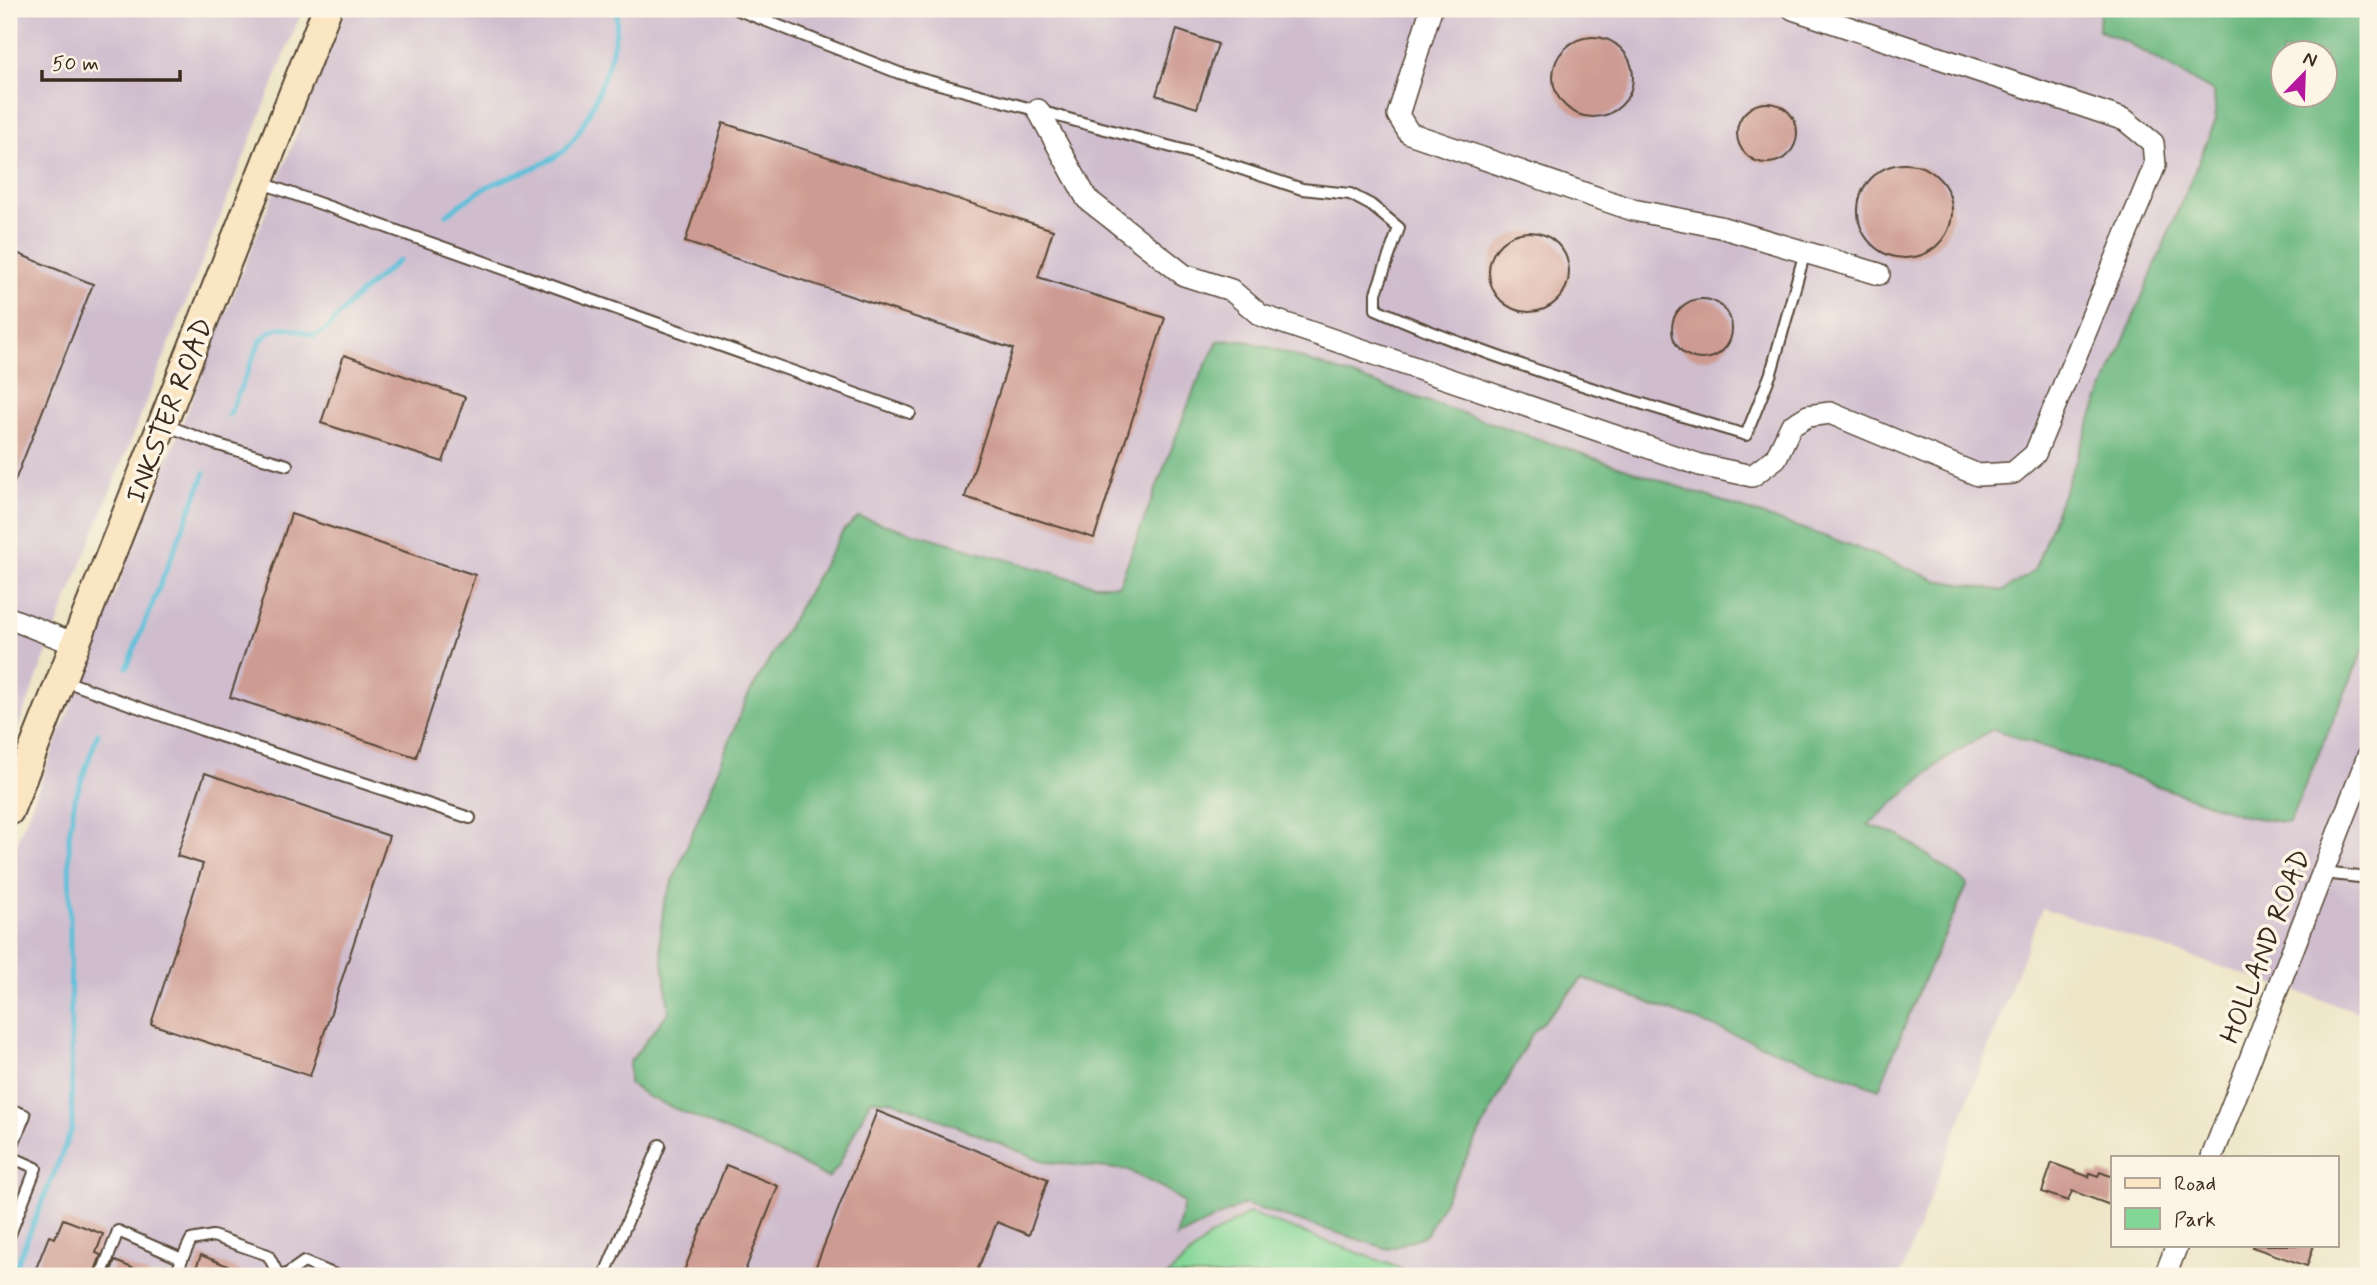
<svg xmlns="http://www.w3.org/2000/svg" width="2377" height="1285" font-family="Mynerve,sans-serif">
	<rect width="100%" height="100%" fill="#fcf5e5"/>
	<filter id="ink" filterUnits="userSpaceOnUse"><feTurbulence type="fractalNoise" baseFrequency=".0143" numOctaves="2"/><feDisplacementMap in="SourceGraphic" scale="14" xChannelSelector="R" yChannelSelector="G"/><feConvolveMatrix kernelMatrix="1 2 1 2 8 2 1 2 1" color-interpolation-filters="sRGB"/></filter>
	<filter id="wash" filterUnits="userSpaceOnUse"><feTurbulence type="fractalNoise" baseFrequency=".00686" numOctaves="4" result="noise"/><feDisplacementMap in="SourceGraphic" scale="28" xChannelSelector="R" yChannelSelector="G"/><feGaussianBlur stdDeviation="1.57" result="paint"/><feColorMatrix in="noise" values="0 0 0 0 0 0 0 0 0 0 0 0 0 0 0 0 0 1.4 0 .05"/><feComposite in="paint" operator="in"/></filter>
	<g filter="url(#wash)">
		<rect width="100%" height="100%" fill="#ede5c6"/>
		<g fill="#cfbdce" fill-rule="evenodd">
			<polygon points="9,9 303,9 66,603 9,751"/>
			<path d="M346,9H2368V1015L2042,908L1900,1276H9V862ZM2282,52H2324V94H2282Z"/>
		</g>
		<polygon fill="#84d697" stroke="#60805a" stroke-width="2" points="1249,1213 1419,1275 1464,1274 1472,1276 1167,1276 1208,1238"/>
		<path fill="#6bb780" stroke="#53704f" stroke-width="2" fill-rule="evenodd" d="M2100,9H2368V639L2289,823L2244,816L1993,729L1943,760L1868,825L1900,836L1968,884L1919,990L1879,1089L1583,978L1531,1035L1426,1235L1389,1249L1244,1204L1176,1238L1184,1203L1165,1189L1127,1170L1046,1162L894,1101L870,1100L838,1167L828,1178L794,1160L648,1097L629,1083V1063L669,1011L660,938L664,903L747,698L843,531L859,517L1095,585H1119L1196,385L1218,341L1241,340L1271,348L1847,544L1937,580L2003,591L2034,571L2097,404L2216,120L2214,92L2128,43L2099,30ZM2282,52H2324V94H2282Z"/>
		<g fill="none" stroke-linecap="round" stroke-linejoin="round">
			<g stroke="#5bbfd9" stroke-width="5">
				<path d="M447,214C460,205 473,194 487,187C509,176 536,169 557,156C588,136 620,45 617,9"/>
				<path d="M229,415L260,342C278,319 292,329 315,336L326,330L355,298L399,260"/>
				<polyline points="127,667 205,473"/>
				<polyline points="12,1276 72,1129 69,835 75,799 98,733"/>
			</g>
		</g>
		<g id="blocks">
			<g fill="#ce9b92">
				<polygon points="1177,30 1218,44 1197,108 1156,95"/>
				<circle cx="1593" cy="77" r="40"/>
				<circle cx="1767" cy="133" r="30"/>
				<polygon points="723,123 1053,230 1038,277 1165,318 1094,538 965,497 1013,349 685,242"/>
				<circle cx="1905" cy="211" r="47"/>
				<circle cx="1529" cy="272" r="40"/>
				<polygon points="9,250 93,284 10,493 9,493"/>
				<circle cx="1702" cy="329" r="30"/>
				<polygon points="344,355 465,397 443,462 321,423"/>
				<polygon points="291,514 475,575 416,757 230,697"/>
				<polygon points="205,773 389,836 310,1076 151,1024 203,864 177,856"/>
				<polygon points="877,1111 1048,1179 1029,1235 997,1222 975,1276 812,1276"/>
				<polygon points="2052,1163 2089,1177 2090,1173 2098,1176 2100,1172 2113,1177 2113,1206 2072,1191 2068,1201 2042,1192"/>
				<polygon points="726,1165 778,1186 743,1276 682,1276"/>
				<polygon points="63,1219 103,1234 96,1253 101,1255 93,1276 33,1276 49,1236 55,1238"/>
				<polygon points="2253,1245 2314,1245 2307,1266 2252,1247"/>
				<polygon points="201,1255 252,1276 193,1276"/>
				<polygon points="115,1261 152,1276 109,1276"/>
			</g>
		</g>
	</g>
	<g filter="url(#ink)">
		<use href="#blocks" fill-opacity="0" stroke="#564637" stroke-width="2"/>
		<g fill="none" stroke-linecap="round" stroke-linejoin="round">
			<g stroke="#564637" stroke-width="14">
				<g id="lane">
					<path d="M736,9L899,73L1190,152L1302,189L1350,194L1371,205L1399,228L1376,293V309C1496,361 1621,398 1746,435L1771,373L1805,252"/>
					<polyline points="259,182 910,413"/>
					<polyline points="163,424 215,444 287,465"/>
					<polyline points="62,680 202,730 470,818"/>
					<polyline points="2323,873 2368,878"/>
					<polyline points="9,1109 25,1115 9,1154"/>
					<polyline points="9,1156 36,1168 9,1237"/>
					<polyline points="182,1259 191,1240 213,1236 268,1255 279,1276"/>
					<polyline points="101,1276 118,1231 182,1259 176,1276"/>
					<polyline points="284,1276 304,1262 338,1276"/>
					<polyline points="604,1276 660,1145"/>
				</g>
			</g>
			<g stroke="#564637" stroke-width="24">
				<g id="street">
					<polyline points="1431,9 1398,115 1409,133 1633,210 1720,227 1879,274"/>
					<polyline points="1038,110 1087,199 1184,275 1231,290 1260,315 1700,465 1752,476 1776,458 1791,426 1808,416 1830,413 1978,475 2013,473 2035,454 2155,165 2153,143 2125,120 1793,9"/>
					<polyline points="9,618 75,644"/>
					<polyline points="2212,1157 2368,756"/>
					<polyline points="2165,1276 2177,1245"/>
				</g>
			</g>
			<g stroke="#564637" stroke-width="32">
				<polyline id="secondary" points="9,811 327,9"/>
			</g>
			<use href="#lane" stroke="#fff" stroke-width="10"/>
			<use href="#street" stroke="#fff" stroke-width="21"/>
			<use href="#secondary" stroke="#fbe6c3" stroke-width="28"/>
		</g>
	</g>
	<g text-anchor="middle" stroke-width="7" stroke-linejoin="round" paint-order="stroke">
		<g font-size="28" fill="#3b2a1e" stroke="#fcf5e5">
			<text transform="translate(168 410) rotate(-69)" y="10">INKSTER ROAD</text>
			<text transform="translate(2264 946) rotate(-69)" y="10">HOLLAND ROAD</text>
		</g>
	</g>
	<rect width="2377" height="1285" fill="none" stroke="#fcf5e5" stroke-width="35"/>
	<rect x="2111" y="1156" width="228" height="91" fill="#fcf5e5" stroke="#afa495" stroke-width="2"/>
	<rect x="2125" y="1178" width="35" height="10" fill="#fbe6c3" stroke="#afa495" stroke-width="2"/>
	<text x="2174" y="1190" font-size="21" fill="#3b2a1e">Road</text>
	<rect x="2125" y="1208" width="35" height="21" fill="#84d697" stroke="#afa495" stroke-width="2"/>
	<text x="2174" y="1226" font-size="21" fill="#3b2a1e">Park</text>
	<g transform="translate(2304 74) rotate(23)"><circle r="33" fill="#fcf5e5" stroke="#afa495" stroke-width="2"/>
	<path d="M0-5L12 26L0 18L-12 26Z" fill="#b5179e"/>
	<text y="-10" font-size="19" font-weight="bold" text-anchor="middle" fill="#3b2a1e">N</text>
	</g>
	<path d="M42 70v10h138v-10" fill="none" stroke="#3b2a1e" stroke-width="3.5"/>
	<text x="52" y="70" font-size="21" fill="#3b2a1e" stroke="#fcf5e5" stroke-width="5" paint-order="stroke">50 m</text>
</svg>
